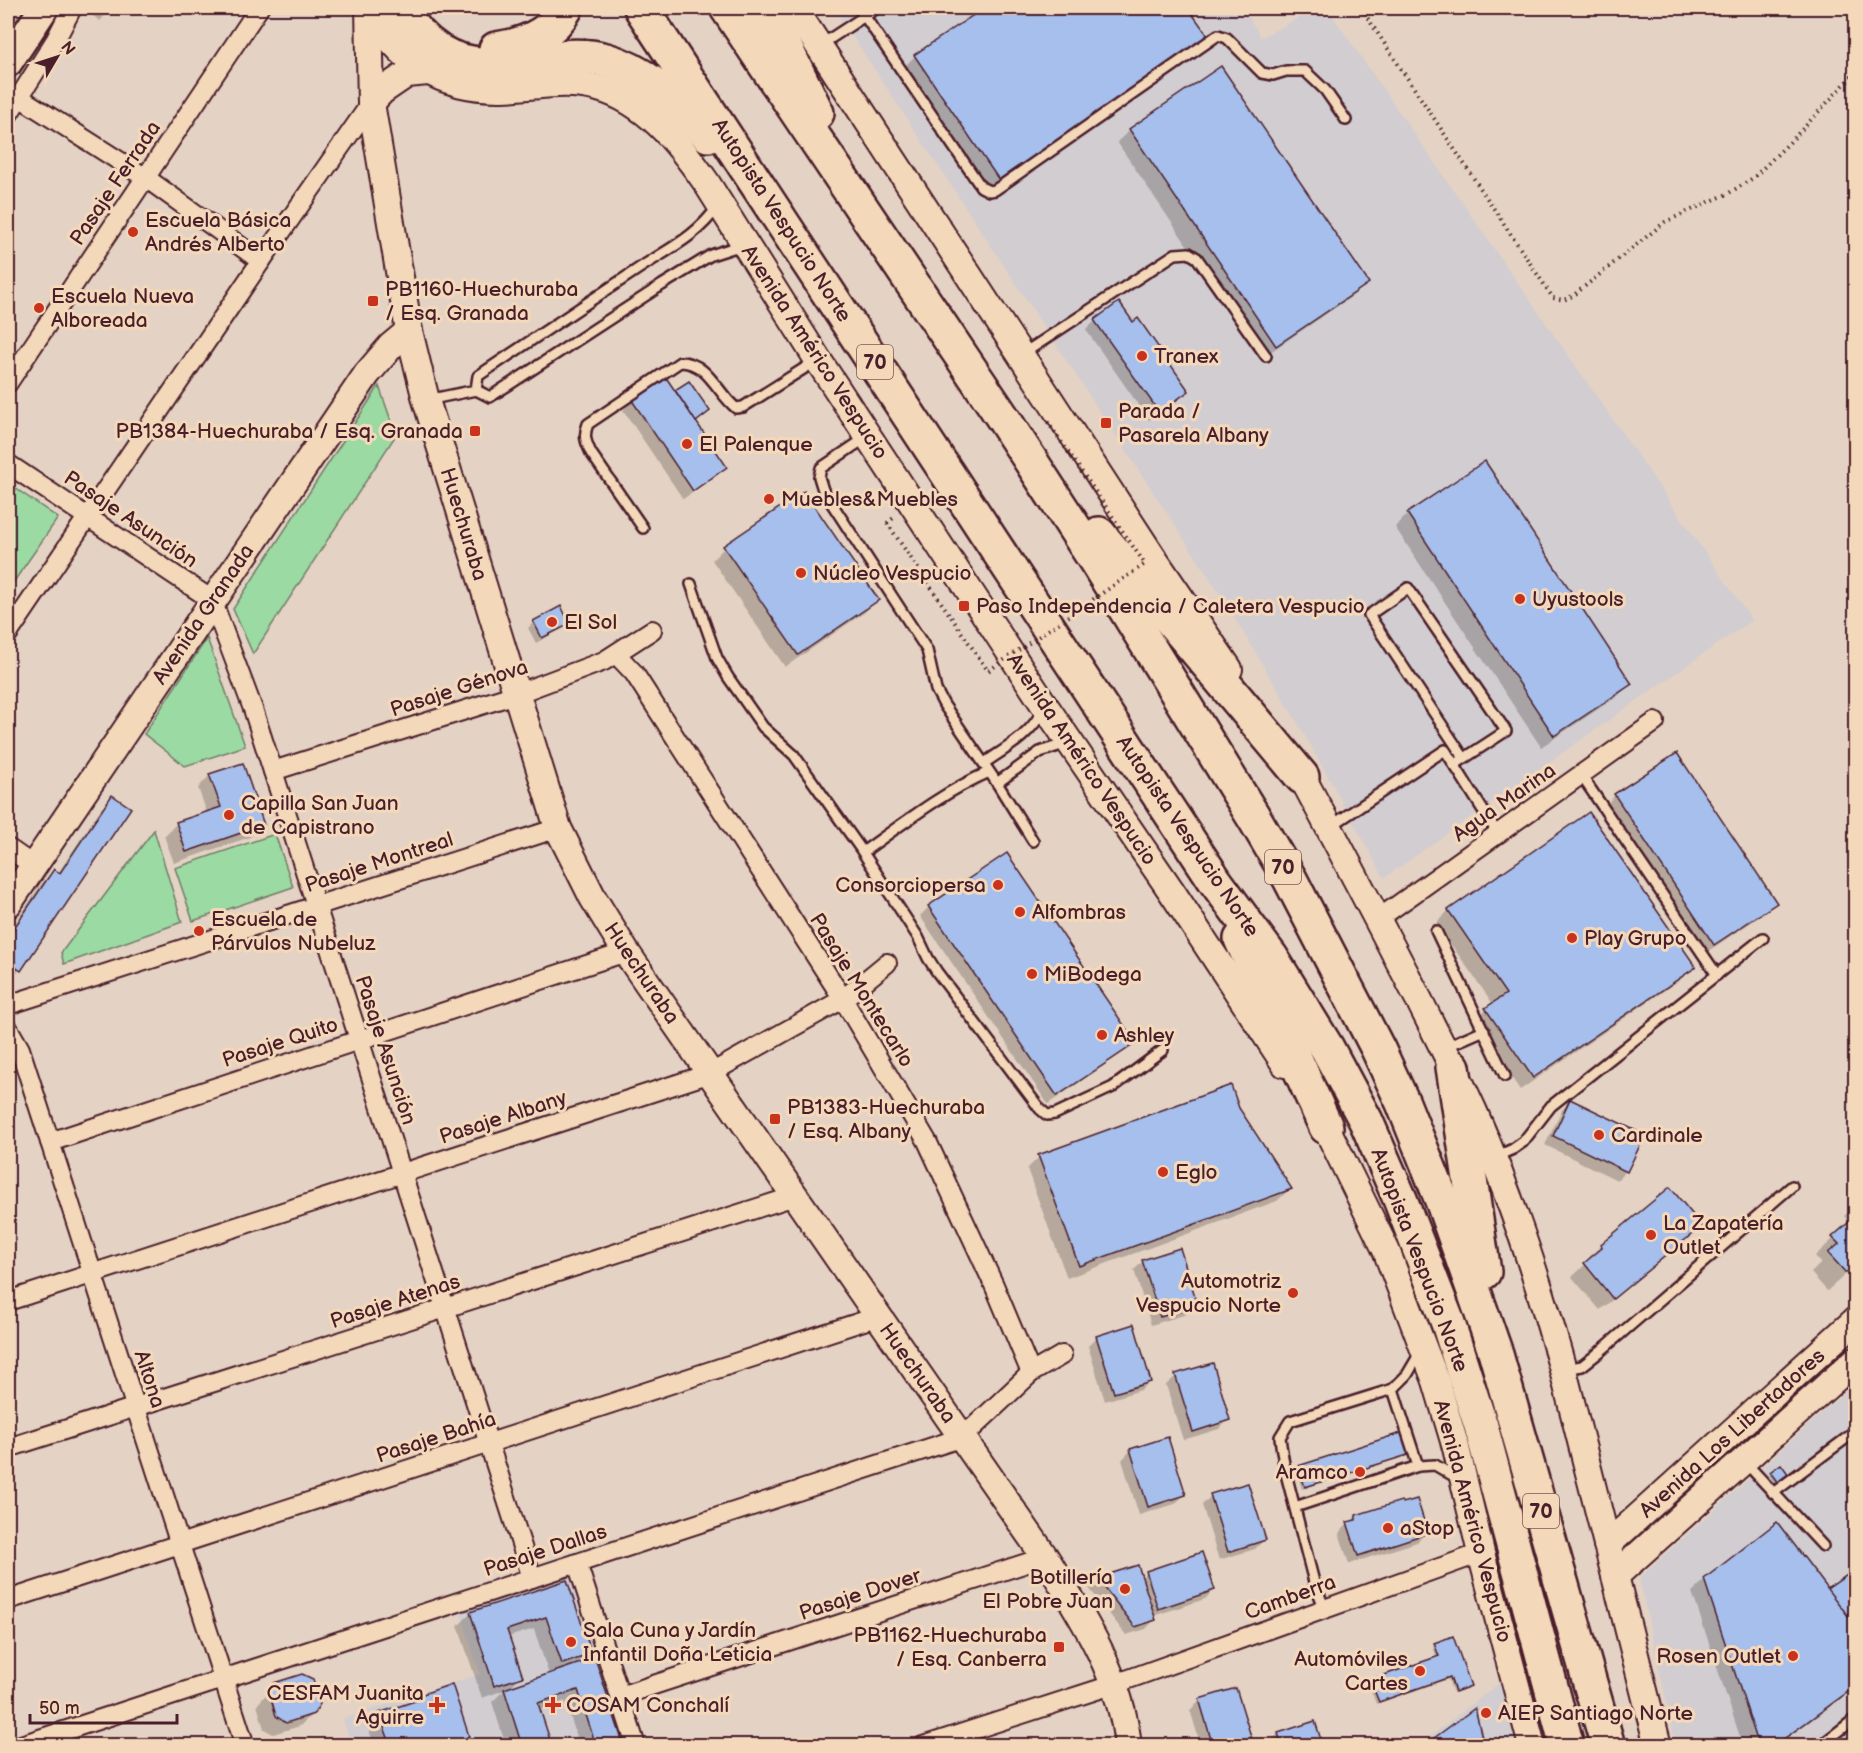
<svg xmlns="http://www.w3.org/2000/svg" width="1863" height="1753" font-family="'Balsamiq Sans',sans-serif">
	<rect width="100%" height="100%" fill="#e4d3c4"/>
	<filter id="ink" filterUnits="userSpaceOnUse"><feTurbulence type="fractalNoise" baseFrequency=".0167" numOctaves="2"/><feDisplacementMap in="SourceGraphic" scale="12" xChannelSelector="R" yChannelSelector="G"/><feConvolveMatrix kernelMatrix="1 2 1 2 8 2 1 2 1" color-interpolation-filters="sRGB"/></filter>
	<g filter="url(#ink)">
		<g fill="#d2cdd0">
			<polygon points="834,8 1243,8 1261,37 1319,8 1327,8 1752,620 1384,878 1306,737 1221,595"/>
			<polygon points="1855,1383 1855,1745 1676,1745 1639,1578"/>
			<polygon points="563,1574 572,1581 628,1745 351,1745 343,1719 480,1674 459,1608"/>
			<polygon points="1502,1681 1519,1745 1419,1745"/>
		</g>
		<g fill="#9bdaa3" stroke="#727c67" stroke-width="1.5">
			<polygon points="379,386 396,435 253,654 233,609"/>
			<polygon points="8,483 58,518 8,590"/>
			<polygon points="207,638 245,746 185,766 144,734"/>
			<polygon points="154,830 182,922 64,964 61,953"/>
			<polygon points="275,834 293,887 193,921 175,868"/>
		</g>
		<g fill="#0003" fill-rule="evenodd">
			<polygon points="91,8 111,8 100,21 88,12"/>
			<polygon points="986,8 1187,8 1207,37 1195,49 986,191 902,69 915,56"/>
			<polygon points="1221,68 1367,283 1354,295 1263,357 1117,142 1130,130"/>
			<polygon points="1095,321 1187,391 1178,400 1149,420 1086,330"/>
			<polygon points="665,378 675,393 688,383 694,422 725,467 716,476 683,499 623,410 632,401"/>
			<polygon points="1485,464 1630,684 1618,696 1541,747 1395,527 1408,514"/>
			<polygon points="724,548 877,600 865,612 785,667 712,560"/>
			<polygon points="534,622 568,624 562,629 536,643 528,628"/>
			<polygon points="210,775 262,825 250,837 174,863 164,836 176,824 207,813 198,788"/>
			<polygon points="1615,795 1775,903 1762,915 1701,956 1603,808"/>
			<polygon points="113,797 129,809 19,970 8,982 8,934 42,883 54,870 58,873 100,810"/>
			<polygon points="929,907 1134,1042 1125,1051 1048,1104 920,916"/>
			<polygon points="1448,911 1694,966 1681,979 1520,1090 1473,1021 1493,1004 1436,923"/>
			<polygon points="1571,1101 1626,1171 1617,1180 1545,1145 1562,1110"/>
			<polygon points="1238,1109 1290,1189 1277,1201 1067,1278 1027,1169 1039,1157"/>
			<polygon points="1856,1205 1856,1265 1827,1291 1811,1273 1821,1263 1815,1256 1850,1223 1844,1216"/>
			<polygon points="1700,1225 1688,1238 1600,1310 1572,1277 1590,1260 1589,1257 1602,1245"/>
			<polygon points="1143,1261 1196,1305 1187,1314 1151,1325 1134,1270"/>
			<polygon points="1097,1337 1150,1381 1141,1390 1105,1401 1088,1346"/>
			<polygon points="1176,1376 1229,1420 1219,1429 1183,1440 1166,1385"/>
			<polygon points="1856,1444 1856,1461 1848,1452"/>
			<polygon points="1131,1450 1184,1495 1175,1504 1139,1515 1122,1460"/>
			<polygon points="1409,1453 1406,1456 1302,1489 1296,1470 1299,1467"/>
			<polygon points="1771,1473 1785,1477 1775,1484 1769,1475"/>
			<polygon points="1211,1496 1264,1540 1255,1549 1219,1560 1202,1505"/>
			<polygon points="1403,1505 1426,1533 1417,1542 1349,1564 1339,1533 1356,1516"/>
			<polygon points="1202,1554 1214,1590 1205,1599 1153,1616 1155,1619 1146,1629 1126,1635 1089,1588 1098,1580 1137,1567 1141,1578 1146,1573"/>
			<polygon points="1856,1571 1856,1688 1776,1746 1743,1746 1692,1592 1705,1580 1827,1591"/>
			<path d="M566,1582L590,1654L579,1666L623,1746H580L565,1701L539,1710L551,1746H506L492,1702L504,1690L482,1698L458,1626L470,1614ZM534,1629L549,1675L509,1688L521,1676L508,1637Z"/>
			<polygon points="1435,1644 1469,1686 1453,1693 1448,1679 1376,1704 1369,1684 1371,1681 1437,1658 1433,1647"/>
			<polygon points="275,1684 313,1713 300,1726 273,1734 264,1729 257,1705"/>
			<polygon points="1236,1690 1252,1746 1201,1746 1190,1710 1200,1701"/>
			<polygon points="421,1696 466,1738 469,1746 374,1746 368,1726 380,1714 415,1702"/>
			<polygon points="1278,1734 1321,1746 1270,1746 1269,1743"/>
		</g>
		<g fill="#a7bfed" stroke="#4a1f2b" stroke-width="1.5">
			<polygon points="984,8 1188,8 1209,37 999,180 914,55"/>
			<polygon points="1221,66 1369,283 1276,346 1129,129"/>
			<polygon points="1119,302 1133,322 1138,318 1189,391 1159,412 1094,320"/>
			<polygon points="665,376 727,467 693,491 631,399"/>
			<polygon points="689,381 710,411 696,422 675,390"/>
			<polygon points="1485,461 1632,684 1554,736 1407,513"/>
			<polygon points="804,491 879,600 798,655 723,546"/>
			<polygon points="561,606 570,624 542,638 533,621"/>
			<polygon points="1677,753 1777,903 1714,945 1614,794"/>
			<polygon points="243,763 264,825 186,852 176,822 221,807 209,774"/>
			<polygon points="112,795 131,808 21,971 8,962 8,937 54,869 60,873"/>
			<polygon points="1589,812 1696,967 1533,1078 1485,1008 1506,994 1448,910"/>
			<polygon points="1007,853 1136,1043 1057,1096 928,906"/>
			<polygon points="1231,1085 1239,1108 1292,1189 1079,1266 1038,1155"/>
			<polygon points="1570,1099 1645,1135 1627,1172 1553,1136"/>
			<polygon points="1670,1187 1702,1226 1613,1299 1584,1263 1602,1248 1601,1244"/>
			<polygon points="1856,1216 1856,1265 1846,1273 1828,1253 1839,1244 1832,1237"/>
			<polygon points="1180,1248 1198,1306 1160,1317 1142,1260"/>
			<polygon points="1134,1324 1151,1382 1114,1393 1096,1336"/>
			<polygon points="1213,1363 1230,1420 1193,1432 1175,1374"/>
			<polygon points="1404,1432 1411,1454 1305,1487 1298,1466"/>
			<polygon points="1168,1437 1186,1495 1148,1507 1130,1449"/>
			<polygon points="1781,1464 1789,1475 1778,1483 1770,1472"/>
			<polygon points="1248,1483 1266,1540 1228,1552 1210,1494"/>
			<polygon points="1417,1499 1428,1533 1358,1556 1347,1522 1356,1520 1356,1515 1401,1501 1403,1503"/>
			<polygon points="1777,1522 1856,1626 1856,1686 1774,1746 1759,1746 1704,1579"/>
			<polygon points="1202,1552 1215,1590 1158,1609 1146,1571"/>
			<polygon points="1138,1565 1156,1620 1135,1627 1097,1578"/>
			<polygon points="1856,1569 1856,1626 1827,1589"/>
			<polygon points="567,1580 592,1654 562,1664 546,1617 507,1630 523,1677 494,1686 470,1612"/>
			<polygon points="1453,1636 1471,1686 1455,1692 1450,1677 1379,1702 1370,1680 1439,1656 1434,1643"/>
			<polygon points="595,1658 624,1746 596,1746 578,1690 538,1703 552,1746 522,1746 504,1689"/>
			<polygon points="302,1674 313,1679 320,1704 314,1714 286,1723 276,1716 269,1691 274,1683"/>
			<polygon points="452,1684 469,1736 467,1737 470,1746 391,1746 379,1713 421,1699 420,1695"/>
			<polygon points="1236,1688 1254,1746 1213,1746 1199,1699"/>
			<polygon points="1475,1708 1484,1746 1431,1746 1430,1741"/>
			<polygon points="1315,1721 1323,1746 1282,1746 1278,1733"/>
			<polygon points="1856,1733 1856,1746 1839,1746"/>
		</g>
		<g fill="none" stroke-linecap="round" stroke-linejoin="round">
			<g stroke="#4a1f2b" stroke-width="14">
				<g id="lane">
					<polyline points="859,8 981,187 989,191 995,190 1218,35 1227,38 1262,73 1273,75 1286,71 1305,71 1325,90 1346,120"/>
					<polyline points="819,46 877,8"/>
					<polyline points="1021,355 1175,254 1189,253 1197,258 1266,356"/>
					<path d="M476,390L478,376C531,341 583,306 635,271C666,250 696,238 718,206"/>
					<polyline points="427,400 476,390 490,397 662,285 711,255 742,245"/>
					<polyline points="867,437 821,468 819,477 823,490 927,650 936,690 944,705 997,783 1033,841"/>
					<path d="M643,528L591,453C586,442 583,436 588,424L680,362C708,362 717,393 736,408L743,407L816,361"/>
					<polyline points="691,584 717,658 728,677 763,727 794,755 860,848 918,937 928,958 937,972 1040,1109 1047,1115 1055,1114 1113,1087 1163,1050"/>
					<path d="M984,763C1008,747 1031,735 1044,708"/>
					<polyline points="1454,765 1506,731 1408,588 1369,615 1464,758"/>
					<polyline points="1581,775 1717,975"/>
					<polyline points="997,783 1040,752 1067,743"/>
					<polyline points="1331,826 1445,750 1498,834"/>
					<path d="M863,852C904,823 943,792 989,772"/>
					<polyline points="1436,931 1505,1076"/>
					<polyline points="1445,1047 1484,1030"/>
					<polyline points="1495,1157 1513,1149 1523,1142 1551,1106 1763,938"/>
					<polyline points="1565,1369 1582,1366 1596,1355 1792,1186"/>
					<polyline points="1393,1389 1418,1466"/>
					<polyline points="1746,1463 1823,1546"/>
					<polyline points="1773,1493 1856,1431"/>
					<polyline points="1295,1507 1418,1466 1435,1465 1459,1479"/>
					<polyline points="1325,1609 1314,1582 1285,1470 1281,1445 1280,1437 1290,1421 1393,1389 1407,1375 1420,1353"/>
					<polyline points="1820,1746 1856,1718"/>
				</g>
			</g>
			<g stroke="#4a1f2b" stroke-width="22">
				<g id="street">
					<polyline points="19,97 146,178 261,261"/>
					<polyline points="8,115 56,39 72,8"/>
					<polyline points="8,383 259,8"/>
					<polyline points="8,464 212,600 253,709 532,1578"/>
					<polyline points="8,634 261,261 371,103"/>
					<polyline points="616,654 634,673 843,999 927,1141 994,1285 1031,1373"/>
					<polyline points="273,771 516,694 604,661 652,630"/>
					<polyline points="8,848 34,866"/>
					<polyline points="1378,919 1655,722"/>
					<polyline points="8,1005 558,828"/>
					<polyline points="8,1028 20,1049 245,1746"/>
					<polyline points="50,1142 626,952"/>
					<polyline points="8,1301 711,1073 843,999 887,963"/>
					<polyline points="8,1448 795,1196"/>
					<polyline points="577,1563 636,1746"/>
					<polyline points="8,1600 879,1316"/>
					<polyline points="620,1696 1045,1557"/>
					<polyline points="18,1746 963,1437 1031,1373 1062,1355"/>
					<polyline points="923,1746 1115,1684 1481,1553"/>
				</g>
			</g>
			<g stroke="#4a1f2b" stroke-width="30">
				<g id="secondary">
					<path d="M369,8L371,103L409,331L426,400L558,828L593,898L626,952L1045,1557C1082,1616 1121,1675 1128,1746"/>
					<path d="M370,8C398,61 440,89 502,88C535,87 565,79 598,88C646,101 678,142 706,182L818,360L1045,706L1172,892L1285,1064"/>
					<polyline points="794,8 1152,556 1229,669"/>
					<polyline points="371,103 382,91 407,74 428,72"/>
					<path d="M1291,762L1302,777C1341,850 1380,924 1418,998C1437,1036 1457,1074 1474,1112C1511,1196 1539,1282 1563,1370L1658,1746"/>
					<polyline points="8,904 367,374 391,346 409,331"/>
					<polyline points="1316,1112 1326,1127 1386,1250 1436,1381 1456,1448 1481,1553 1532,1746"/>
					<polyline points="1607,1545 1856,1320"/>
					<polyline points="1615,1576 1856,1360"/>
				</g>
			</g>
			<g stroke="#4a1f2b" stroke-width="33">
				<polyline id="primary" points="8,62 44,8"/>
			</g>
			<g stroke="#4a1f2b" stroke-width="38">
				<g id="highway">
					<path d="M400,8C410,26 422,40 439,51C490,83 551,45 606,60C645,71 682,105 708,135"/>
					<polyline points="641,8 1216,882 1271,957 1327,1048 1366,1121 1400,1199 1448,1323 1481,1426 1567,1746"/>
					<polyline points="727,8 1003,418 1099,566 1256,821 1290,879 1378,1049 1403,1103 1443,1203 1495,1351 1608,1746"/>
					<polyline points="766,8 817,113"/>
					<path d="M496,49C525,45 552,34 566,8"/>
					<polyline points="1099,534 1302,777"/>
					<polyline points="1241,939 1326,1127"/>
					<polyline points="1453,1067 1484,1272"/>
				</g>
			</g>
			<g stroke="#4a1f2b" stroke-width="4" stroke-dasharray="1.5 4.5" stroke-linecap="butt">
				<polyline points="1361,8 1553,298 1564,300 1574,295 1665,222 1729,193 1753,178 1793,139 1856,72"/>
				<polyline points="887,523 896,516"/>
			</g>
			<use href="#lane" stroke="#f3d8ba" stroke-width="9"/>
			<use href="#street" stroke="#f3d8ba" stroke-width="18"/>
			<use href="#secondary" stroke="#f3d8ba" stroke-width="26"/>
			<use href="#primary" stroke="#f3d8ba" stroke-width="28"/>
			<use href="#highway" stroke="#f3d8ba" stroke-width="33"/>
			<polyline stroke="#4a1f2b" stroke-width="4" stroke-dasharray="1.5 4.5" stroke-linecap="butt" points="887,523 988,671 1145,564 1047,421"/>
		</g>
	</g>
	<g fill="#c8321e" stroke="#f3d8ba" stroke-width="2">
		<circle cx="133" cy="232" r="6"/>
		<rect x="367" y="295" width="12" height="12" rx="3"/>
		<circle cx="39" cy="308" r="6"/>
		<circle cx="1142" cy="356" r="6"/>
		<rect x="1100" y="417" width="12" height="12" rx="3"/>
		<rect x="469" y="425" width="12" height="12" rx="3"/>
		<circle cx="687" cy="444" r="6"/>
		<circle cx="769" cy="499" r="6"/>
		<circle cx="801" cy="573" r="6"/>
		<circle cx="1520" cy="599" r="6"/>
		<rect x="958" y="600" width="12" height="12" rx="3"/>
		<circle cx="552" cy="622" r="6"/>
		<circle cx="229" cy="815" r="6"/>
		<circle cx="998" cy="885" r="6"/>
		<circle cx="1020" cy="912" r="6"/>
		<circle cx="199" cy="931" r="6"/>
		<circle cx="1572" cy="938" r="6"/>
		<circle cx="1032" cy="974" r="6"/>
		<circle cx="1102" cy="1035" r="6"/>
		<rect x="769" y="1113" width="12" height="12" rx="3"/>
		<circle cx="1599" cy="1135" r="6"/>
		<circle cx="1163" cy="1172" r="6"/>
		<circle cx="1651" cy="1235" r="6"/>
		<circle cx="1293" cy="1293" r="6"/>
		<circle cx="1360" cy="1472" r="6"/>
		<circle cx="1388" cy="1528" r="6"/>
		<circle cx="1125" cy="1589" r="6"/>
		<circle cx="571" cy="1642" r="6"/>
		<rect x="1053" y="1641" width="12" height="12" rx="3"/>
		<circle cx="1793" cy="1656" r="6"/>
		<circle cx="1420" cy="1671" r="6"/>
		<path d="M434 1696h6v6h6v6h-6v6h-6v-6h-6v-6h6z"/>
		<path d="M550 1696h6v6h6v6h-6v6h-6v-6h-6v-6h6z"/>
		<circle cx="1486" cy="1713" r="6"/>
	</g>
	<g text-anchor="middle" stroke-width="6" stroke-linejoin="round" paint-order="stroke">
		<g fill="#f3d8ba" stroke="#7d5656" stroke-width="1.5">
			<rect x="857" y="345" width="36" height="34" rx="4.5"/>
			<rect x="1265" y="850" width="36" height="34" rx="4.5"/>
			<rect x="1523" y="1494" width="36" height="34" rx="4.5"/>
		</g>
		<g font-size="20" font-weight="bold" fill="#4a1f2b">
			<text x="875" y="369">70</text>
			<text x="1283" y="874">70</text>
			<text x="1541" y="1518">70</text>
		</g>
		<g font-size="21" fill="#4a1f2b" stroke="#f3d8ba">
			<text transform="translate(115 183) rotate(-56)" y="7">Pasaje Ferrada</text>
			<text transform="translate(782 220) rotate(57)" y="7">Autopista Vespucio Norte</text>
			<text transform="translate(815 352) rotate(57)" y="7">Avenida Américo Vespucio</text>
			<text transform="translate(131 519) rotate(34)" y="7">Pasaje Asunción</text>
			<text transform="translate(464 524) rotate(73)" y="7">Huechuraba</text>
			<text transform="translate(203 614) rotate(-56)" y="7">Avenida Granada</text>
			<text transform="translate(459 688) rotate(-18)" y="7">Pasaje Génova</text>
			<text transform="translate(1082 759) rotate(56)" y="7">Avenida Américo Vespucio</text>
			<text transform="translate(1504 802) rotate(-35)" y="7">Agua Marina</text>
			<text transform="translate(1188 836) rotate(56)" y="7">Autopista Vespucio Norte</text>
			<text transform="translate(379 862) rotate(-18)" y="7">Pasaje Montreal</text>
			<text transform="translate(642 973) rotate(56)" y="7">Huechuraba</text>
			<text transform="translate(862 990) rotate(58)" y="7">Pasaje Montecarlo</text>
			<text transform="translate(280 1042) rotate(-18)" y="7">Pasaje Quito</text>
			<text transform="translate(386 1050) rotate(72)" y="7">Pasaje Asunción</text>
			<text transform="translate(503 1117) rotate(-18)" y="7">Pasaje Albany</text>
			<text transform="translate(1420 1260) rotate(69)" y="7">Autopista Vespucio Norte</text>
			<text transform="translate(395 1301) rotate(-18)" y="7">Pasaje Atenas</text>
			<text transform="translate(918 1373) rotate(55)" y="7">Huechuraba</text>
			<text transform="translate(150 1379) rotate(72)" y="7">Altona</text>
			<text transform="translate(1732 1433) rotate(-42)" y="7">Avenida Los Libertadores</text>
			<text transform="translate(436 1437) rotate(-18)" y="7">Pasaje Bahía</text>
			<text transform="translate(1473 1521) rotate(75)" y="7">Avenida Américo Vespucio</text>
			<text transform="translate(545 1550) rotate(-18)" y="7">Pasaje Dallas</text>
			<text transform="translate(860 1594) rotate(-18)" y="7">Pasaje Dover</text>
			<text transform="translate(1290 1597) rotate(-20)" y="7">Camberra</text>
		</g>
		<g font-size="21" fill="#4a1f2b" stroke="#f3d8ba" text-anchor="start">
			<text x="145" y="227">Escuela Básica<tspan x="145" dy="24">Andrés Alberto</tspan></text>
			<text x="385" y="296">PB1160-Huechuraba<tspan x="385" dy="24">/ Esq. Granada</tspan></text>
			<text x="51" y="303">Escuela Nueva<tspan x="51" dy="24">Alboreada</tspan></text>
			<text x="1154" y="363">Tranex</text>
			<text x="1118" y="418">Parada /<tspan x="1118" dy="24">Pasarela Albany</tspan></text>
			<text x="463" y="438" text-anchor="end">PB1384-Huechuraba / Esq. Granada</text>
			<text x="699" y="451">El Palenque</text>
			<text x="781" y="506">Muebles&amp;Muebles</text>
			<text x="813" y="580">Núcleo Vespucio</text>
			<text x="1532" y="606">Uyustools</text>
			<text x="976" y="613">Paso Independencia / Caletera Vespucio</text>
			<text x="564" y="629">El Sol</text>
			<text x="241" y="810">Capilla San Juan<tspan x="241" dy="24">de Capistrano</tspan></text>
			<text x="986" y="892" text-anchor="end">Consorciopersa</text>
			<text x="1032" y="919">Alfombras</text>
			<text x="211" y="926">Escuela de<tspan x="211" dy="24">Párvulos Nubeluz</tspan></text>
			<text x="1584" y="945">Play Grupo</text>
			<text x="1044" y="981">MiBodega</text>
			<text x="1114" y="1042">Ashley</text>
			<text x="787" y="1114">PB1383-Huechuraba<tspan x="787" dy="24">/ Esq. Albany</tspan></text>
			<text x="1611" y="1142">Cardinale</text>
			<text x="1175" y="1179">Eglo</text>
			<text x="1663" y="1230">La Zapatería<tspan x="1663" dy="24">Outlet</tspan></text>
			<text x="1281" y="1288" text-anchor="end">Automotriz<tspan x="1281" dy="24">Vespucio Norte</tspan></text>
			<text x="1348" y="1479" text-anchor="end">Aramco</text>
			<text x="1400" y="1535">aStop</text>
			<text x="1113" y="1584" text-anchor="end">Botillería<tspan x="1113" dy="24">El Pobre Juan</tspan></text>
			<text x="583" y="1637">Sala Cuna y Jardín<tspan x="583" dy="24">Infantil Doña Leticia</tspan></text>
			<text x="1047" y="1642" text-anchor="end">PB1162-Huechuraba<tspan x="1047" dy="24">/ Esq. Canberra</tspan></text>
			<text x="1781" y="1663" text-anchor="end">Rosen Outlet</text>
			<text x="1408" y="1666" text-anchor="end">Automóviles<tspan x="1408" dy="24">Cartes</tspan></text>
			<text x="424" y="1700" text-anchor="end">CESFAM Juanita<tspan x="424" dy="24">Aguirre</tspan></text>
			<text x="566" y="1712">COSAM Conchalí</text>
			<text x="1498" y="1720">AIEP Santiago Norte</text>
		</g>
	</g>
	<rect width="1863" height="1753" fill="none" stroke="#f3d8ba" stroke-width="30"/>
	<rect x="15" y="15" width="1833" height="1723" fill="none" stroke="#4a1f2b" stroke-width="2" filter="url(#ink)"/>
	<g transform="translate(57 57) rotate(51)" stroke="#f3d8ba" stroke-width="4.5" paint-order="stroke">
	<path d="M0-4.5L10 22L0 15L-10 22Z" fill="#4a1f2b"/>
	<text y="-9" font-size="16" font-weight="bold" text-anchor="middle" fill="#4a1f2b">N</text>
	</g>
	<path d="M30 1714v9h147v-9" fill="none" stroke="#4a1f2b" stroke-width="3"/>
	<text x="39" y="1714" font-size="18" fill="#4a1f2b" stroke="#f3d8ba" stroke-width="4.5" paint-order="stroke">50 m</text>
</svg>
